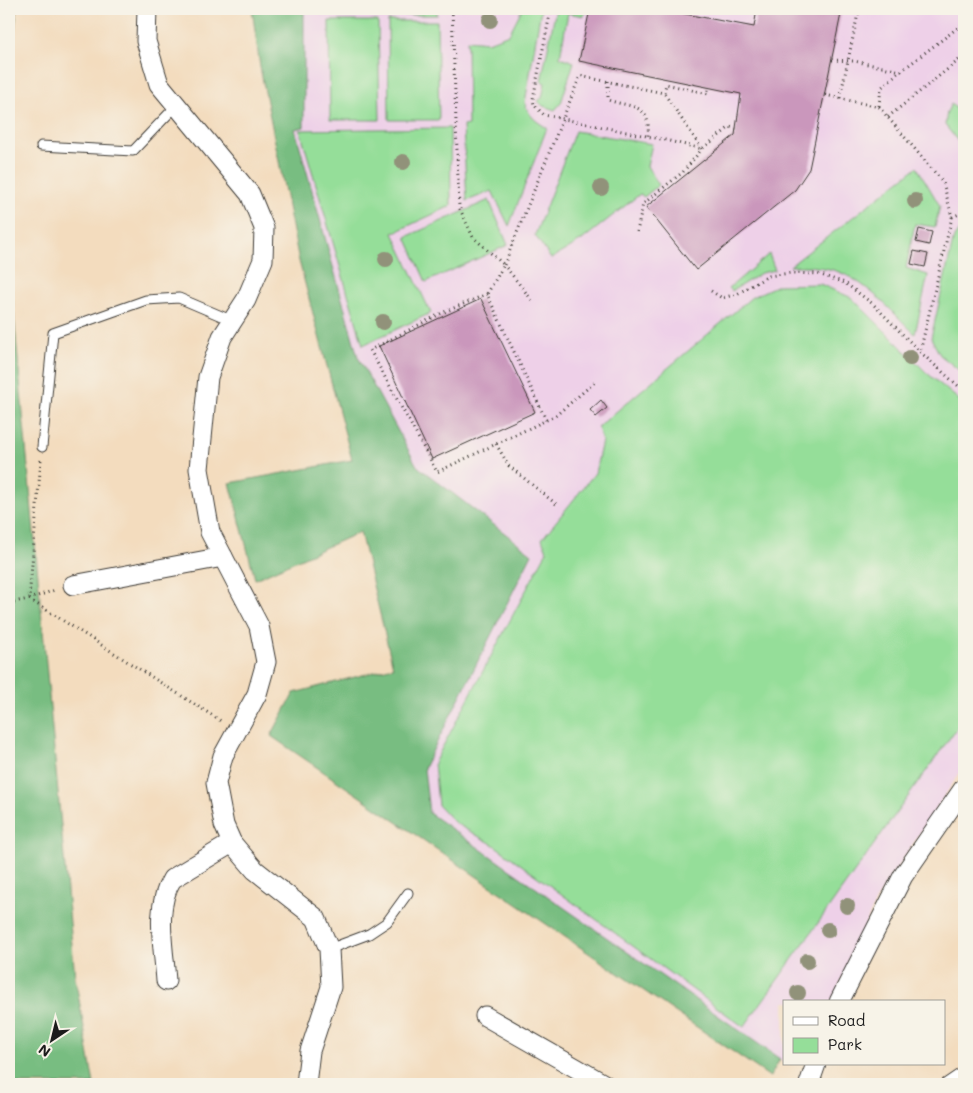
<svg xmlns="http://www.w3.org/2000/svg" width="973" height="1093" font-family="Mali,sans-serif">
	<rect width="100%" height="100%" fill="#f7f3e8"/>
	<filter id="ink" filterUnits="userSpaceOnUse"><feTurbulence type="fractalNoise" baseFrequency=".02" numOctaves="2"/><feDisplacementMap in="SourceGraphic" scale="10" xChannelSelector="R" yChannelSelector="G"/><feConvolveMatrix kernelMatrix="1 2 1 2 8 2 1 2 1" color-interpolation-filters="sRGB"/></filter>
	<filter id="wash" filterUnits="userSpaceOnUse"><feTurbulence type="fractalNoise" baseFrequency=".0096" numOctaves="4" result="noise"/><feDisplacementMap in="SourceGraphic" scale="20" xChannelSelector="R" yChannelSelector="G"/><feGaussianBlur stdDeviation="1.12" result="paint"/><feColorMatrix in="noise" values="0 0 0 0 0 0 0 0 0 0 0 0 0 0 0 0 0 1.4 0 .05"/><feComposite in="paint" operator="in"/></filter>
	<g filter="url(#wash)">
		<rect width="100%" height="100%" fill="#f3dcbe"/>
		<polygon fill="#eed0e8" points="304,9 964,9 964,766 876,900 832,1002 784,1002 784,1062 429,813 424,768 532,554 417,466 358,357 295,128 304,126"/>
		<g fill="#95de99" stroke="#587d5a">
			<rect x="329" y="9" width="50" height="5"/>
			<rect x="388" y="9" width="49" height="6"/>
			<path d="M522,9H541L525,103C529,117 536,121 547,128L509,226L492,191L467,201L463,126L468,125L467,40L488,42L509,34Z"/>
			<polygon points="556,9 586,9 584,16 568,13 560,57 574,62 561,103 555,110 543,106 538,101 542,98 545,83 541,81"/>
			<polygon points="329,21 378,21 380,120 330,120"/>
			<polygon points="388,21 437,21 439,120 389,120"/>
			<polygon points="951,104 964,115 964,149 945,125 947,112"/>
			<polygon points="450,128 451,206 393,233 431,313 363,345 300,130"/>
			<polygon points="575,131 652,144 647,166 659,185 644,197 640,194 582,240 551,259 535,235"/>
			<path d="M917,167L940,206L935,227L915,224L906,268L928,275L915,334C892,312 865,279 833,270C819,266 804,266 790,266Z"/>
			<polygon points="489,200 508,245 426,282 406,237"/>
			<polygon points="964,223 964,374 940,355 931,338 954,237"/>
			<polygon points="769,254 775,270 761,273 732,291 729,288"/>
			<polygon points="820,284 852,298 927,373 964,404 964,718 744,1027 494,845 455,823 438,805 434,763 547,551 542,539 595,473 602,441 598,427 752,297 778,285"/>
		</g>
		<g fill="#78bd81" stroke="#4a6c4e">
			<polygon points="9,9 17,9 9,81"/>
			<polygon points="252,9 304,9 304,127 295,129 358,357 417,466 532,554 424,768 429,813 780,1059 770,1077 271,736 294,693 393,667 360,532 255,579 230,483 352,460 299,261 260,67"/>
			<polygon points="9,262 75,977 94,1084 9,1084"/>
		</g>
		<g id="blocks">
			<g fill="#ca97bc">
				<polygon points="590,9 659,9 754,27 757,9 842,9 809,169 795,190 696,270 646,207 735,135 741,94 579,61"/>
				<polygon points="919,229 932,232 929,245 916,242"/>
				<polygon points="914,251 928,254 925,267 911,264"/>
				<polygon points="481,299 535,412 432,459 379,346"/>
				<polygon points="601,400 607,408 596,417 590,410"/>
			</g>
		</g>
	</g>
	<g filter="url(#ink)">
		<use href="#blocks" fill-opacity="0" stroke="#3c3934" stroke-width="1"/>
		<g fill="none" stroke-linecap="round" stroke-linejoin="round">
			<g stroke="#3c3934" stroke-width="11">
				<g id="service">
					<polyline points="41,146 133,151 177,105"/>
					<polyline points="42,447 53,333 146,300 179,298 233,321"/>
					<polyline points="329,949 369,934 387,922 408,893"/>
					<polyline points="945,1084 964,1071"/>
				</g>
			</g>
			<g stroke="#3c3934" stroke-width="21">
				<g id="minor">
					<polyline points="147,9 146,41 159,84 250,194 264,228 263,260 246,300 222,337 208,377 199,469 210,532 259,626 266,662 257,694 223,756 216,783 224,825 232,843 255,870 316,918 329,949 331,987 310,1051 306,1084"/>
					<polyline points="73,585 223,557"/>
					<path d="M166,981C164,948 154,908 172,879L232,843"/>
					<polyline points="839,1002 903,876 964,788"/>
					<polyline points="485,1016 604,1084"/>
					<polyline points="809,1084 816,1064"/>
				</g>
			</g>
			<g stroke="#3c3934" stroke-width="3" stroke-dasharray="1 4" stroke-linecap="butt">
				<polyline points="452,9 459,207 473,237 504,265 487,294 546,420"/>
				<polyline points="551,9 533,99 534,105 544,115 661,139 702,149 730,127 736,129"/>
				<polyline points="675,9 690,12 697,9"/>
				<polyline points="832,60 854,61 901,71 964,23"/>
				<path d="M608,81V100C632,108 651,103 648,136"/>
				<polyline points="825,95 879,107 943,182 952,217 920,352"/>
				<polyline points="840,98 859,9"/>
				<polyline points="879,106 881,88 900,71"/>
				<polyline points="888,117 964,56"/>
				<polyline points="952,217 964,212"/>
				<polyline points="637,232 643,204 683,172 702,149 664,93"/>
				<polyline points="711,291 722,298 737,294 768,276 791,273 818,274 845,283 873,304 920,352 964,391"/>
				<polyline points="487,294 442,313 370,350 437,472 555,416 595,382"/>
				<polyline points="532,300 504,265 580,76 664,93 666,84 708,94 708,88"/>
				<polyline points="496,444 509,466 556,504"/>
				<polyline points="41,460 29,599 221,721"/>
				<polyline points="9,603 29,599 55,590"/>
			</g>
			<use href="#service" stroke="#fff" stroke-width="9"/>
			<use href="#minor" stroke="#fff" stroke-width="19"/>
		</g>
		<g fill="#91927a">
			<circle cx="490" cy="20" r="8"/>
			<circle cx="403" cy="162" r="8"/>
			<circle cx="601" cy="188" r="8"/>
			<circle cx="915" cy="201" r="8"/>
			<circle cx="386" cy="259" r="8"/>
			<circle cx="383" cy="322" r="8"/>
			<circle cx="910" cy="358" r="8"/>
			<circle cx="847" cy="906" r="8"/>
			<circle cx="828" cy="930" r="8"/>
			<circle cx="807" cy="961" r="8"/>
			<circle cx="798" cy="993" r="8"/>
		</g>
	</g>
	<rect width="973" height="1093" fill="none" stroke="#f7f3e8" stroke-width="30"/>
	<rect x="783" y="1000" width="162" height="65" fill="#f7f3e8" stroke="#9f9d96"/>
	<rect x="793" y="1017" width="25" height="8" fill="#ffffff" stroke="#9f9d96"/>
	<text x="828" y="1026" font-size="15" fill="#1c1c1c">Road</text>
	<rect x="793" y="1038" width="25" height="15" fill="#95de99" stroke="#9f9d96"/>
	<text x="828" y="1050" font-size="15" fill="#1c1c1c">Park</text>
	<g transform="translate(52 1040) rotate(215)" stroke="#f7f3e8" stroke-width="4" paint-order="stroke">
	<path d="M0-4L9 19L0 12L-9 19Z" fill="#1c1c1c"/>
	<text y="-8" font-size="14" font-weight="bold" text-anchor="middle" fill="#1c1c1c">N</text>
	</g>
</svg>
